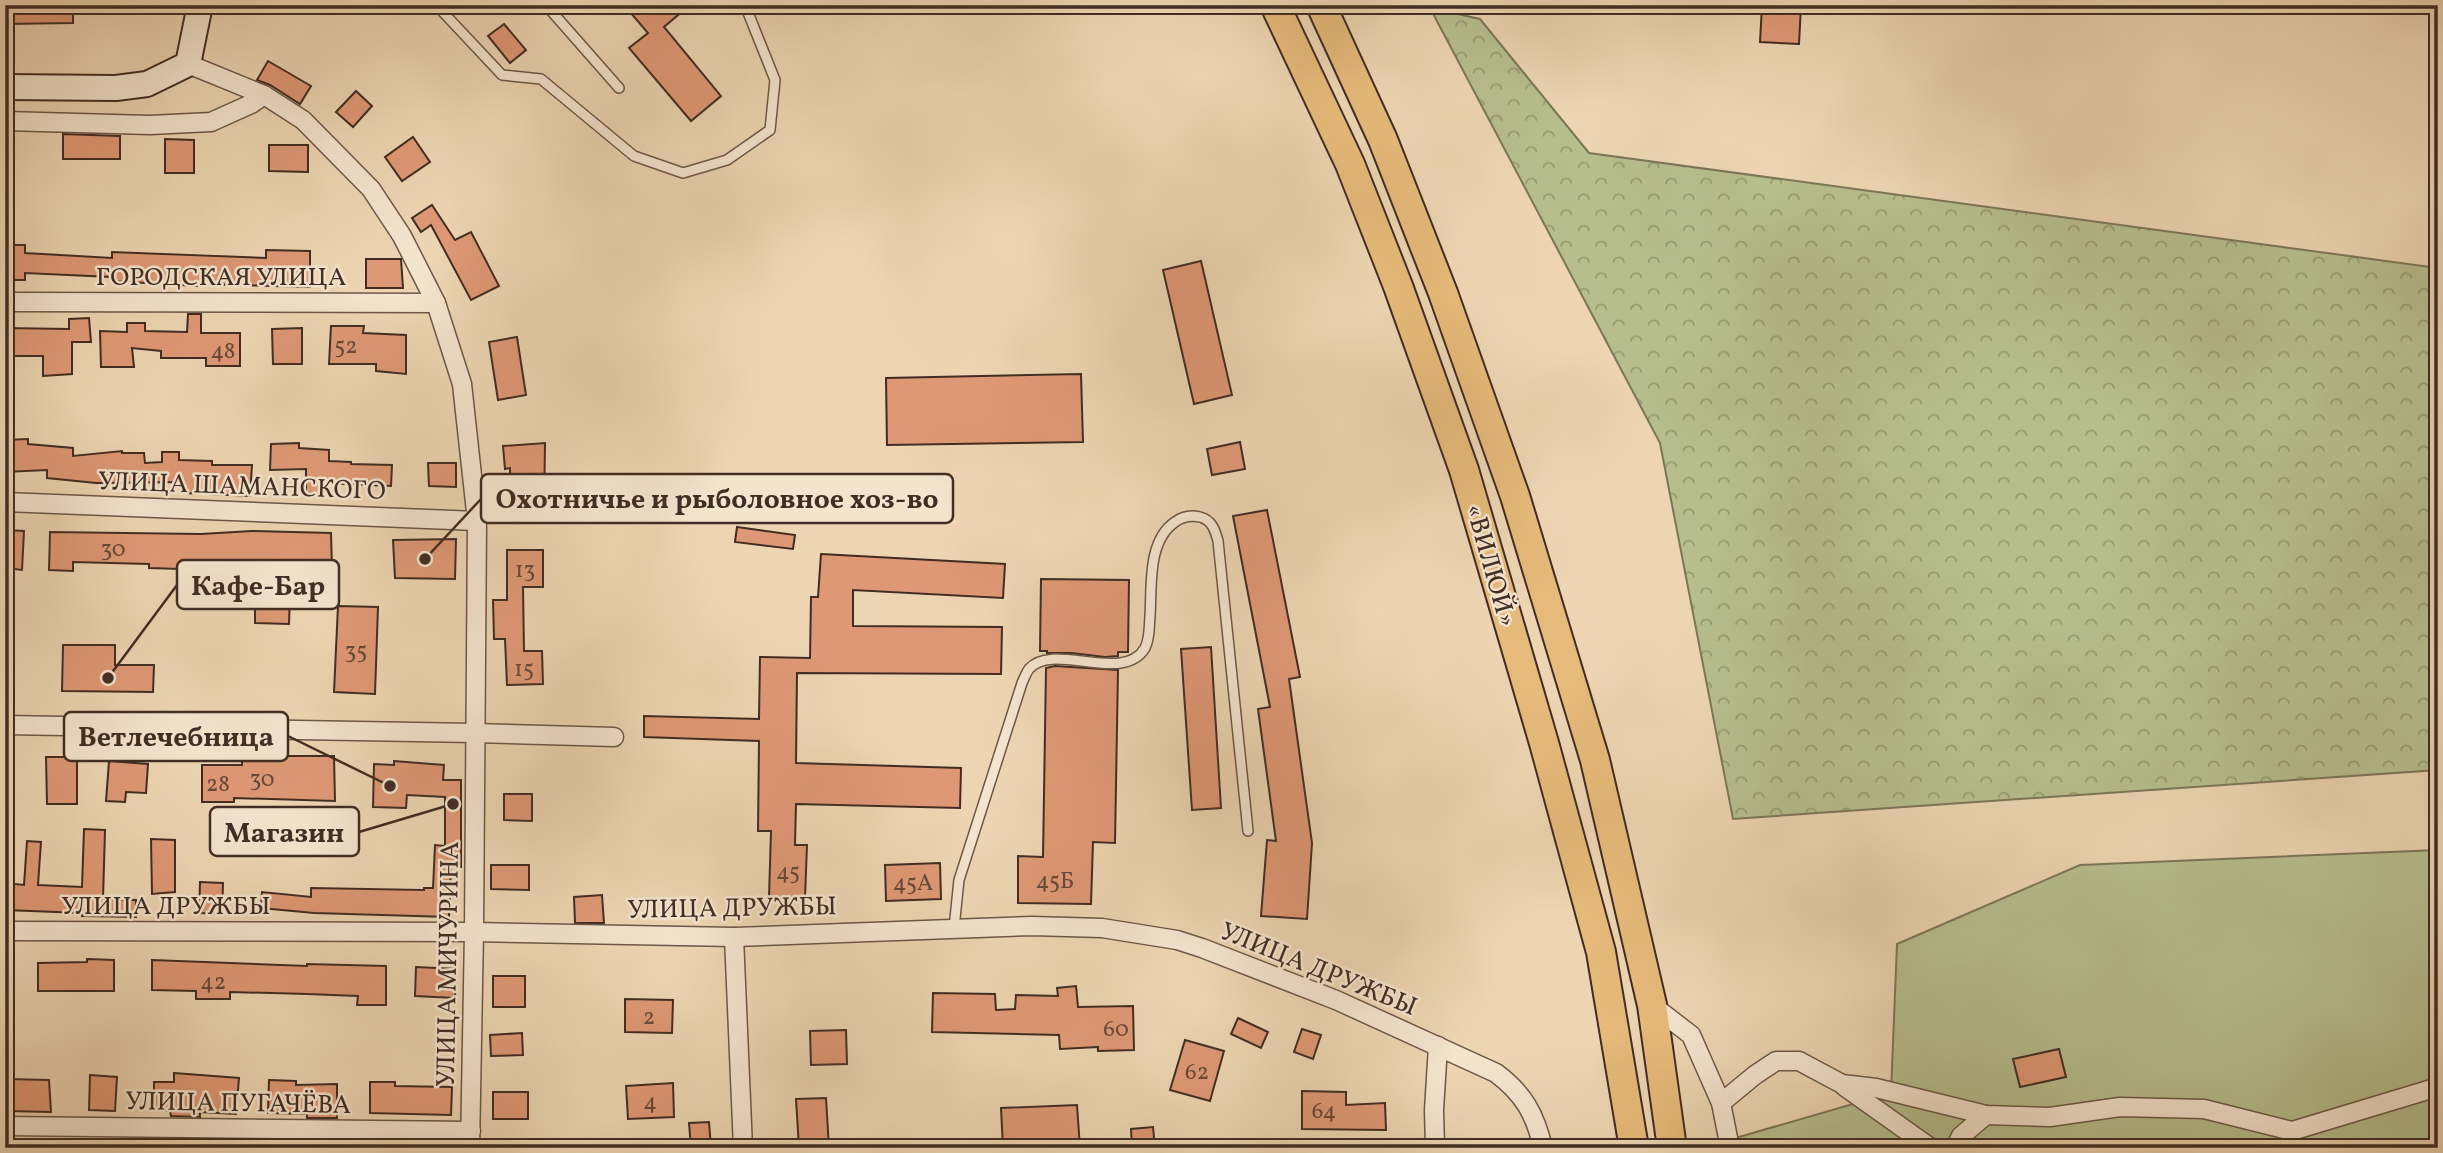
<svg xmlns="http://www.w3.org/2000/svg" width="2443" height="1153" font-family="Vollkorn,serif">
	<defs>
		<pattern id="forest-crowns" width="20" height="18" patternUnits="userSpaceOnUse" patternTransform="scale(1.75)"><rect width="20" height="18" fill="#b6be8e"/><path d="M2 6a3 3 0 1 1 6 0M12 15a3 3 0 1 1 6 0" fill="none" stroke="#969b74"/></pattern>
	</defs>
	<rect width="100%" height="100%" fill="#edd5b3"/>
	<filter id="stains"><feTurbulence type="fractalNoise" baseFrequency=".00286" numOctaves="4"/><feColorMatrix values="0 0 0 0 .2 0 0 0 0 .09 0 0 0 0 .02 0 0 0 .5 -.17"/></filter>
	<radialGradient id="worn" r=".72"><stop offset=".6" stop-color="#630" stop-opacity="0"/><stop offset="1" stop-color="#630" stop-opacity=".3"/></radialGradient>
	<polygon fill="#b6be8e" stroke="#7c7659" stroke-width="2" points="2438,850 2438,1148 1726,1148 1725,1141 1891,1093 1897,944 2080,865"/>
	<polygon fill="url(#forest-crowns)" stroke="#7c7659" stroke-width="2" points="1430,8 1480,19 1589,153 2438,268 2438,770 1733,819 1660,443"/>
	<g fill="#df9875" stroke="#412d24" stroke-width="2">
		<polygon points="5,5 73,5 73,23 5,24"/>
		<polygon points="624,5 690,5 664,27 721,96 691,121 629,48 648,33"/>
		<polygon points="1762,5 1801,5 1799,44 1760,42"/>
		<polygon points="504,24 526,50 510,63 488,36"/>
		<polygon points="268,61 311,86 300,104 270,85 257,80"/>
		<polygon points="356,91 372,106 353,127 336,112"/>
		<polygon points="63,134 120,136 120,159 63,159"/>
		<polygon points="413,137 430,162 402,181 385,157"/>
		<polygon points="165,139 194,140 194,173 165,173"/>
		<polygon points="269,145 308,145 308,172 269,171"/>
		<polygon points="432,205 455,240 471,232 499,286 471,300 431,225 421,232 412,218"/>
		<polygon points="5,245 25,245 25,253 112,258 112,252 266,258 266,250 310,251 310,287 198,284 198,286 111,281 111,277 25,273 25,280 5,280"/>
		<polygon points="366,259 401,259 403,288 366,288"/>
		<polygon points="1201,261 1232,395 1194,404 1163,270"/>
		<polygon points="188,314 201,314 201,333 240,333 240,366 206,366 206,358 161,358 161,351 132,348 134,367 101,367 100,331 127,332 127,323 145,323 145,331 187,332"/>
		<polygon points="89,318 91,342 72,342 72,374 43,376 43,356 5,356 5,328 69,329 69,319"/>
		<polygon points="331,326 364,326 363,333 406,335 406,374 376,371 376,364 329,364"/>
		<polygon points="302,328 302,364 273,364 272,329"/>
		<polygon points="517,337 526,395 498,400 489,342"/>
		<polygon points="1081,374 1083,442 887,445 886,378"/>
		<polygon points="28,439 28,444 73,448 73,456 122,451 122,453 144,453 145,463 162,462 162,452 179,452 179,460 212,461 212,465 252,465 250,496 185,493 184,482 96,483 47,478 47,470 5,472 5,440"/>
		<polygon points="1240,442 1245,469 1212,475 1207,449"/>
		<polygon points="299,443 299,448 329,450 329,461 351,462 351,464 392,465 391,486 324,483 323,494 306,493 306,469 270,470 271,444"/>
		<polygon points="545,443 544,509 510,508 510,468 505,469 503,446"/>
		<polygon points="428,463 456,463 456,487 429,486"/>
		<polygon points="1267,510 1300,677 1289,679 1312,843 1307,919 1261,916 1267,840 1276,841 1258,709 1270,707 1233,516"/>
		<polygon points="737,527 795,535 793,549 735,542"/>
		<polygon points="5,530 24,531 22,570 5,568"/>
		<polygon points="252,531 331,533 332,568 291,567 289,624 255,623 255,563 182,560 181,569 149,568 149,564 73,562 73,571 49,570 50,532 201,534"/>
		<polygon points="456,539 455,579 395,578 393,540"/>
		<polygon points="507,550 543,550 543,587 523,587 524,651 542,651 543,684 507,685 505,639 494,639 493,600 507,600"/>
		<polygon points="821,554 1005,564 1003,598 853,590 853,626 1002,627 1001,674 797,673 796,763 961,768 960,808 796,804 795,845 807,845 805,898 769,897 771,831 758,831 759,741 644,737 644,716 759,719 760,657 810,658 811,597 818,597"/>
		<polygon points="1041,579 1129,580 1128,652 1118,652 1118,656 1105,657 1071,653 1047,653 1047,651 1040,651"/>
		<polygon points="338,606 378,607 375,694 334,692"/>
		<polygon points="63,645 115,645 115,665 154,665 153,692 62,691"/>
		<polygon points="1211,647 1221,808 1192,810 1181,649"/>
		<polygon points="1055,666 1118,670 1115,843 1093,842 1091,904 1018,903 1018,856 1043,857 1046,668"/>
		<polygon points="242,756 334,756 335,801 234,798 234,802 202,802 202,765 242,765"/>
		<polygon points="46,757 77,757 77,804 47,804"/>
		<polygon points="109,761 148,764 146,793 126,792 125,802 106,801"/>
		<polygon points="394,761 444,765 443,780 461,780 461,867 451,867 449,917 314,913 261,908 262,892 311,897 311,888 424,890 424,888 433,888 435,845 445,846 445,797 407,795 406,808 373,807 374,764 394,765"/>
		<polygon points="504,794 532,794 532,821 504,820"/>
		<polygon points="84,829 105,830 103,899 136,900 136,917 82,916 82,913 5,910 5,883 24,885 27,841 41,842 38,885 82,887"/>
		<polygon points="151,839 175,840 175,892 152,894"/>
		<polygon points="940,863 941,899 886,901 885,865"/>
		<polygon points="491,865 529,865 529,890 491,889"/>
		<polygon points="200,882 223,883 222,914 199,913"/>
		<polygon points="602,895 604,923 575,923 574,897"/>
		<polygon points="87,959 114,960 114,991 38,991 38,963 87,962"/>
		<polygon points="152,960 307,966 307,964 386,966 386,1005 357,1005 358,996 307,994 230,992 230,999 196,999 196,991 152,990"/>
		<polygon points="416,967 456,969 455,998 415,996"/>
		<rect x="493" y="976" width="32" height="31"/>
		<polygon points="1076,986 1078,1007 1133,1006 1134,1050 1098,1051 1098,1047 1060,1049 1059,1035 932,1032 933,993 995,994 996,1010 1015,1009 1016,995 1058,996 1057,988"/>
		<polygon points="625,999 673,1000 672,1033 625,1032"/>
		<polygon points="1238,1018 1268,1032 1261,1048 1231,1034"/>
		<polygon points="1302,1029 1321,1035 1313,1059 1294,1052"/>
		<polygon points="846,1030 847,1064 811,1065 810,1031"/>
		<polygon points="522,1033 523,1055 491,1056 490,1035"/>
		<polygon points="1185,1040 1224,1051 1210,1101 1170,1090"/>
		<polygon points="2059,1049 2066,1077 2020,1087 2013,1059"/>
		<polygon points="174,1073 239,1078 236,1114 200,1112 200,1117 171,1116 170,1111 154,1111 154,1082 174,1082"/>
		<polygon points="90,1075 117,1077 115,1111 89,1110"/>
		<polygon points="5,1079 49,1080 51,1112 5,1111"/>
		<polygon points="269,1080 296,1081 296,1085 337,1084 337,1118 307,1118 307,1114 268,1113"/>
		<polygon points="370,1082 395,1082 395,1086 452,1087 451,1115 370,1113"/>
		<polygon points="673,1083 674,1117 628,1119 626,1086"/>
		<polygon points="1302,1091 1346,1092 1346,1105 1385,1103 1386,1130 1302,1129"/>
		<rect x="493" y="1092" width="35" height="27"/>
		<polygon points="826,1098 829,1148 799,1148 796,1099"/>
		<polygon points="1077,1105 1080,1148 1003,1148 1001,1108"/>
		<polygon points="709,1122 711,1148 691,1148 689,1123"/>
		<polygon points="1153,1127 1155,1148 1132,1148 1131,1129"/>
	</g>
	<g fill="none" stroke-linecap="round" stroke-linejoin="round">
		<g stroke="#6c5748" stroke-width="12">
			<g id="service">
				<polyline points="441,5 441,10 502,75 541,79 634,156 683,173 727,160 770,130 775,80 745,5"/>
				<polyline points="546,5 619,88"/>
				<path d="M954,928L959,880L1022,683C1024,679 1026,673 1029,669C1053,641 1123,685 1145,648C1150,638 1149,627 1150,616C1152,587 1147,541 1175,522C1183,516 1191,515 1200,517C1212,520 1215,530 1218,541L1248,831"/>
				<polyline points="2292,1131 2296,1148"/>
			</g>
		</g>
		<g stroke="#6c5748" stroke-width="21">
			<g id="minor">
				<polyline points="188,64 264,95 303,120 371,189 402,236 436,303 462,384 477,521 474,932 470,1148"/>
				<polyline points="5,121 150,125 211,122 251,104 264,95"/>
				<polyline points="5,302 436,303"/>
				<polyline points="5,502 477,521"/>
				<polyline points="5,725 474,733 614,737"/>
				<path d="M5,931L474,932L734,937L1032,926L1102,928L1177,940L1202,948L1336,1000L1496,1073C1524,1094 1535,1114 1543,1148"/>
				<polyline points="734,937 743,1148"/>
				<polyline points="1652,1005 1691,1035 1721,1103 1730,1148"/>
				<polyline points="1845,1087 1931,1148"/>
				<polyline points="1721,1103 1755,1075 1776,1061 1799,1061 1842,1084 1876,1088 1986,1115 2050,1117 2120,1107 2204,1109 2292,1131 2438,1087"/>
				<polyline points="5,1126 471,1131"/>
				<polyline points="1435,1148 1434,1110 1438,1046"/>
				<polyline points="1955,1148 1961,1136 1986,1115"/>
			</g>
		</g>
		<g stroke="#412d24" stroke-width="28">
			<polyline id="secondary" points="5,87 116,88 147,84 188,64 200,5"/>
		</g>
		<g stroke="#412d24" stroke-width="32">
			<g id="trunk">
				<polyline points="1275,5 1350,164 1398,286 1464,470 1544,743 1601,952 1634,1148"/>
				<polyline points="1321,5 1383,140 1443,293 1515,496 1595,760 1652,1005 1672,1148"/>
			</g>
		</g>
		<use href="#service" stroke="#f3e4ce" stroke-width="9"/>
		<use href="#minor" stroke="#f3e4ce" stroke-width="18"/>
		<use href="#secondary" stroke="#f3e4ce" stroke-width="24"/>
		<use href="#trunk" stroke="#e6ba7a" stroke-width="28"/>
	</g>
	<g text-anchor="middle" stroke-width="5" stroke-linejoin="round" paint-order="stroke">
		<g font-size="23" fill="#684838">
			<text x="346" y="353">52</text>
			<text x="223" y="358">48</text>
			<text x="113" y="556">30</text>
			<text x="525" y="577">13</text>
			<text x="356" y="658">35</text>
			<text x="524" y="676">15</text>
			<text x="262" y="786">30</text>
			<text x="218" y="791">28</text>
			<text x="788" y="879">45</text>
			<text x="1055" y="888">45Б</text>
			<text x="913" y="890">45А</text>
			<text x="213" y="989">42</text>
			<text x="649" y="1024">2</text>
			<text x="1116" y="1036">60</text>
			<text x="1197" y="1079">62</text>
			<text x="650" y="1109">4</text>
			<text x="1324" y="1118">64</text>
		</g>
		<g font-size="26" fill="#412d24" stroke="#f3e4ce">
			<text x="221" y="285">ГОРОДСКАЯ УЛИЦА</text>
			<text transform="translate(242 485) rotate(2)" y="9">УЛИЦА ШАМАНСКОГО</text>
			<text transform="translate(1492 565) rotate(74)" y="9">«ВИЛЮЙ»</text>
			<text x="166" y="914">УЛИЦА ДРУЖБЫ</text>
			<text transform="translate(732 907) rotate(-1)" y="9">УЛИЦА ДРУЖБЫ</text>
			<text transform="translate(447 964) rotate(-89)" y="9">УЛИЦА МИЧУРИНА</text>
			<text transform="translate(1319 968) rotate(22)" y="9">УЛИЦА ДРУЖБЫ</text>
			<text transform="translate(238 1102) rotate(1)" y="9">УЛИЦА ПУГАЧЁВА</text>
		</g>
	</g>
	<path fill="none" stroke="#412d24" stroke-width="2.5" d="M425 559L481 499M108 678L177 585M390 786L288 736M453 804L359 832"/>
	<g fill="#412d24" stroke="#f3e4ce" stroke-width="2.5">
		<circle cx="425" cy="559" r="7"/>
		<circle cx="108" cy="678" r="7"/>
		<circle cx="390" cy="786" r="7"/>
		<circle cx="453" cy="804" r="7"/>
	</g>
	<g fill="#f3e4ce" stroke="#412d24" stroke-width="2.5">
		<rect x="481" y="474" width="472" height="49" rx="7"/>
		<rect x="177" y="560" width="162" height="49" rx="7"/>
		<rect x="64" y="712" width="224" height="49" rx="7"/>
		<rect x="210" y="807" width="149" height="49" rx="7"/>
	</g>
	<g font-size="28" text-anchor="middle" font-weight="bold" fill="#412d24">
		<text x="717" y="508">Охотничье и рыболовное хоз-во</text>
		<text x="258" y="595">Кафе-Бар</text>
		<text x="176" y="746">Ветлечебница</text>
		<text x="284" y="842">Магазин</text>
	</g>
	<rect width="2443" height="1153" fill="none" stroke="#edd5b3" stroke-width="28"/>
	<rect x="7" y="7" width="2429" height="1139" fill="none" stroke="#412d24" stroke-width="3.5"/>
	<rect x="14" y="14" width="2415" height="1125" fill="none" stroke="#412d24" stroke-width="2"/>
	<rect width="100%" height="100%" filter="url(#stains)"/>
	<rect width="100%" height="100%" fill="url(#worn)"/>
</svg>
